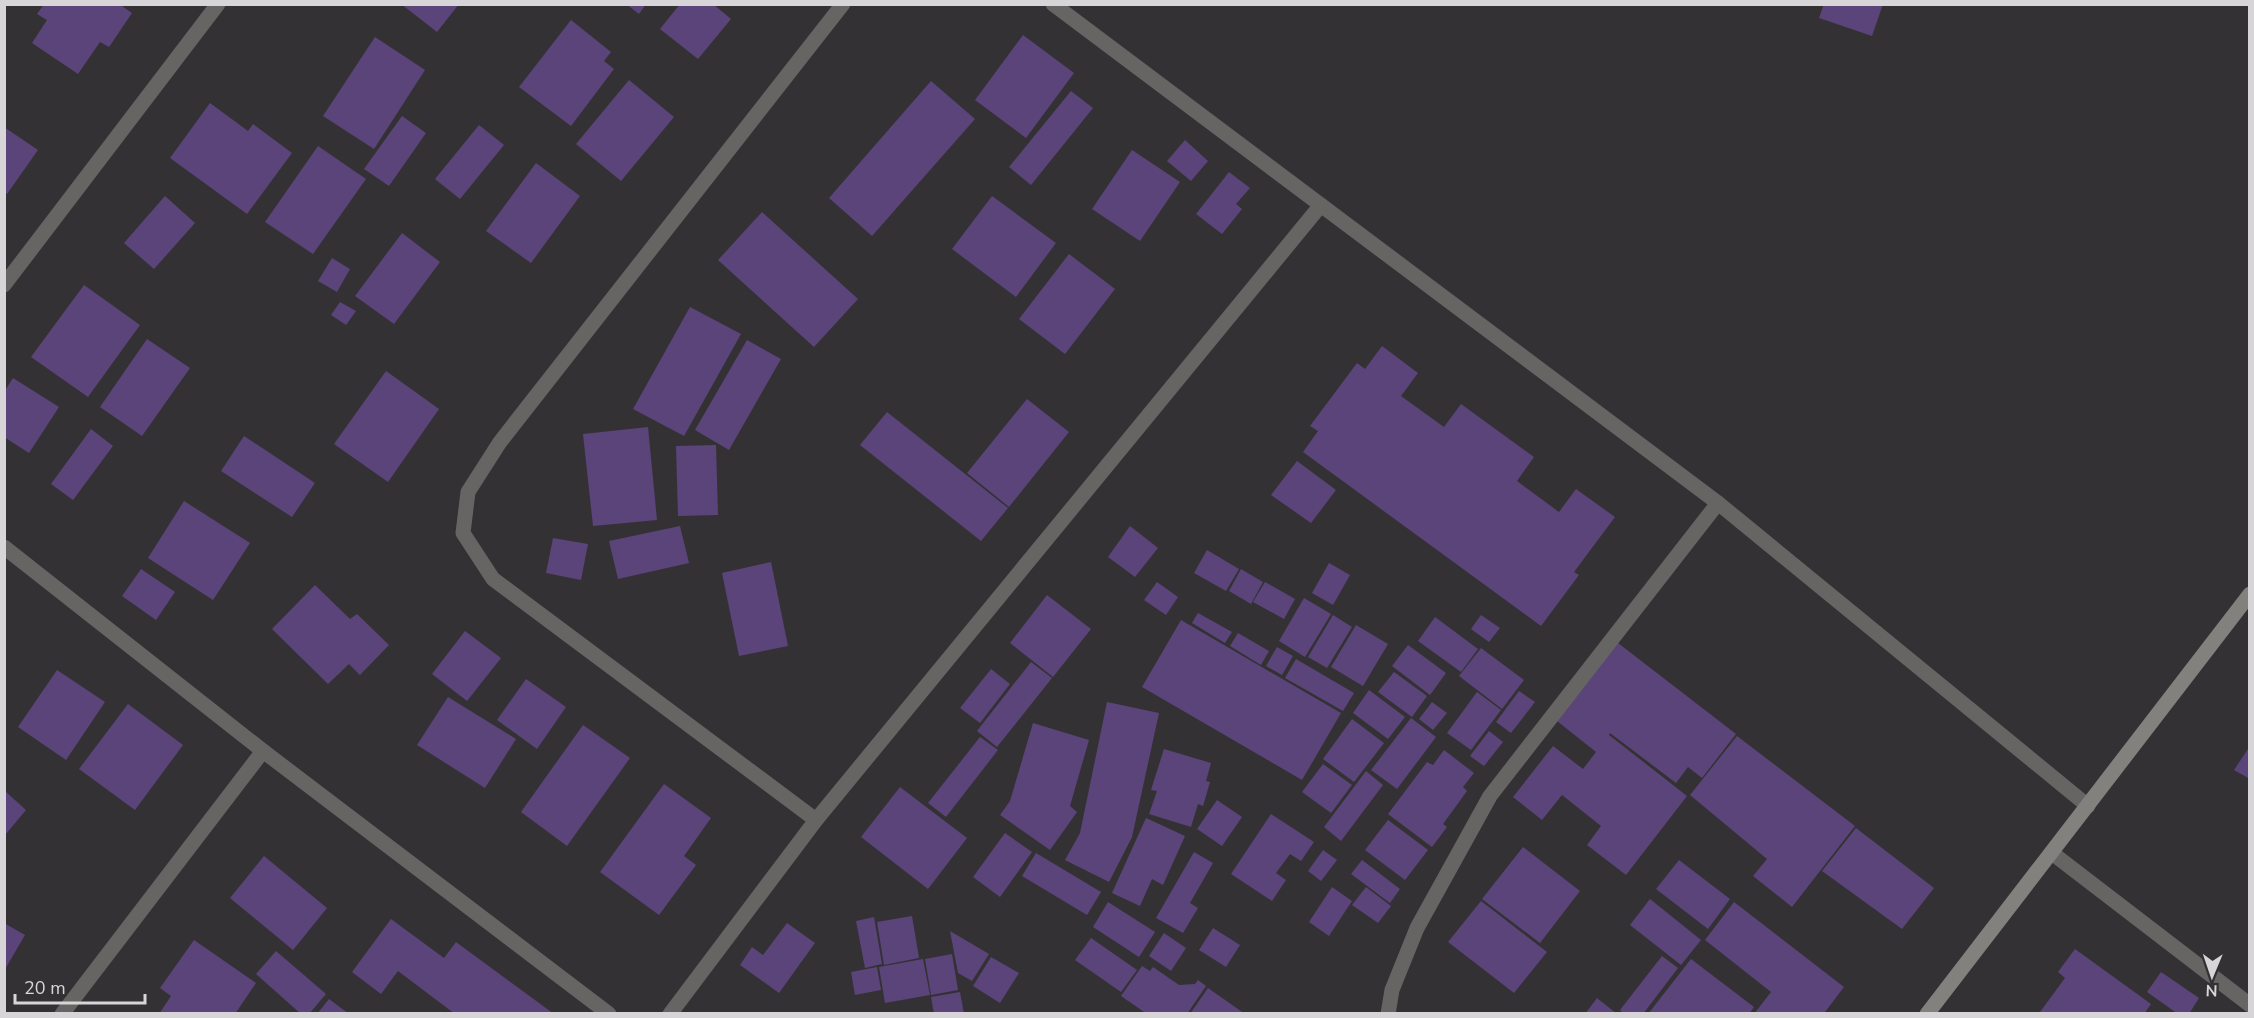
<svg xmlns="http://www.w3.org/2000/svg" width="2254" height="1018" font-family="'Nunito Sans',sans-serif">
	<rect width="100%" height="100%" fill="#343134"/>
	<g fill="#5a447a">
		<polygon points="44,4 119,4 132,13 109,47 100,42 78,74 32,43 47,20 37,14"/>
		<polygon points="401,4 459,4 437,32"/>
		<polygon points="626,4 646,4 639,14"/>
		<polygon points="680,4 713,4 731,19 698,59 660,29"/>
		<polygon points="1824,4 1883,4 1872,36 1819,18"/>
		<polygon points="571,20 611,52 604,61 614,69 571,126 519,87"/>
		<polygon points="1023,35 1074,73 1026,138 975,100"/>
		<polygon points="375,37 425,70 374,149 323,116"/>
		<polygon points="629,80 674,117 621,181 576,144"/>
		<polygon points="931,81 975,119 872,236 829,198"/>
		<polygon points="1071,91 1093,108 1031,185 1009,167"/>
		<polygon points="210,103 248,131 253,124 292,153 247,214 170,158"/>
		<polygon points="402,116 426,133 389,186 364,169"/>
		<polygon points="479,125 504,145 460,199 435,179"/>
		<polygon points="4,127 38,150 7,194 4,193"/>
		<polygon points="1185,140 1208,161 1191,181 1167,161"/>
		<polygon points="318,146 366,179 313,254 265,222"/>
		<polygon points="1132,150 1180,182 1140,241 1092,209"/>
		<polygon points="536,163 580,196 531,263 486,231"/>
		<polygon points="1229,172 1250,188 1236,204 1242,209 1222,234 1196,214"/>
		<polygon points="165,196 195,223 154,269 124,243"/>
		<polygon points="992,196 1056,243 1016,297 952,249"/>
		<polygon points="762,212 858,299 814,347 718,260"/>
		<polygon points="402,233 440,262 394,324 355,296"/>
		<polygon points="1069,254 1115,289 1065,354 1019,319"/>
		<polygon points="332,258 350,269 337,292 318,281"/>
		<polygon points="84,285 140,325 88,397 31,357"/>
		<polygon points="340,302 356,311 346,325 331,315"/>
		<polygon points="690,307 741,334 684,436 633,409"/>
		<polygon points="147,339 190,368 142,436 100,407"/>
		<polygon points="747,340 781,359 729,450 695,430"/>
		<polygon points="1382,346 1418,373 1401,396 1444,427 1461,404 1534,457 1517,481 1559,512 1576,489 1615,517 1574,572 1579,575 1541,626 1303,452 1318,431 1310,426 1357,363 1365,369"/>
		<polygon points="386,371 439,409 388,482 334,444"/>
		<polygon points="13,378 59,407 29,453 4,437 4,392"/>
		<polygon points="1027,399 1069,432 1009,507 967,473"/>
		<polygon points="887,412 1008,508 981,541 860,445"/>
		<polygon points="648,427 657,520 593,526 583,434"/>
		<polygon points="91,429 113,446 73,500 51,484"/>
		<polygon points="244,436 315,483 292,517 221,471"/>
		<polygon points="716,445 718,515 678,516 676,446"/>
		<polygon points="1297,461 1336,490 1311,523 1271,495"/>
		<polygon points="184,501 250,543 213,600 148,558"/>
		<polygon points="680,526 689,563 618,579 609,541"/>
		<polygon points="1130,526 1158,548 1135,577 1108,557"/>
		<polygon points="553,538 588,544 581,580 546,573"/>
		<polygon points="1207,550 1239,569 1226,591 1194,573"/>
		<polygon points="771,562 788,646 739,656 722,573"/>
		<polygon points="1329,563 1350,575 1333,605 1312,593"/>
		<polygon points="141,569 175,592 156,620 122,596"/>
		<polygon points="1241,569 1263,582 1251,604 1229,591"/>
		<polygon points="1157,582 1178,597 1166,615 1144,600"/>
		<polygon points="1265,582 1295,599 1284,619 1253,602"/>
		<polygon points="315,585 350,619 357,614 389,645 360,675 349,664 328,684 272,629"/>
		<polygon points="1047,595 1091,629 1053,677 1010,643"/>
		<polygon points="1304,598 1331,614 1305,657 1279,641"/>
		<polygon points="1198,613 1232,632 1225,643 1192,623"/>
		<polygon points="1333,615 1352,627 1327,668 1308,657"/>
		<polygon points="1481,615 1500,628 1489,642 1471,629"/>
		<polygon points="1435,617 1478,649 1461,672 1418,641"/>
		<polygon points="1181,620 1341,713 1302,780 1142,687"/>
		<polygon points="1356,625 1388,644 1363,686 1331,667"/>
		<polygon points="465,631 501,658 467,701 432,674"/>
		<polygon points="1238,633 1269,651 1261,665 1230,646"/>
		<polygon points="1618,643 1736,734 1702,778 1688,767 1676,783 1610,733 1609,735 1687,796 1626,875 1587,845 1601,826 1562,795 1542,820 1513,797 1553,746 1583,769 1596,752 1557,721"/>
		<polygon points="1408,645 1446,673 1430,695 1392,666"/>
		<polygon points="1277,647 1293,656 1282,675 1266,666"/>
		<polygon points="1481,648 1524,680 1502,709 1459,676"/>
		<polygon points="1296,659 1354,693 1343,711 1285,678"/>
		<polygon points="1031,662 1052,678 997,747 977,731"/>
		<polygon points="991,669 1010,684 980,723 960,708"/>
		<polygon points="57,670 105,702 66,760 18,727"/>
		<polygon points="1394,672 1427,696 1412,717 1378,692"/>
		<polygon points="526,679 566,707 537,749 497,720"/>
		<polygon points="1369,690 1405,717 1388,739 1353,713"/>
		<polygon points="1519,691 1535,702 1511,733 1496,722"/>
		<polygon points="1477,692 1501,710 1471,750 1447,733"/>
		<polygon points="448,697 516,739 485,788 417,745"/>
		<polygon points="1107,702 1159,713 1132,837 1109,882 1065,860 1080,833"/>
		<polygon points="1432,702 1447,713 1433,730 1419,719"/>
		<polygon points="128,704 183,745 135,810 79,769"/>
		<polygon points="1411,718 1436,737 1397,789 1371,770"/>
		<polygon points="1352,719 1384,743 1354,782 1323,759"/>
		<polygon points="1033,723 1089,740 1070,806 1077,812 1050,850 1000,815 1010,801"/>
		<polygon points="583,725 630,758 567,846 521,812"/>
		<polygon points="1489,731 1503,742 1484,766 1470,756"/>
		<polygon points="1737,736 1855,826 1792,907 1753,876 1767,859 1690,795"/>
		<polygon points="980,737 998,750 946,817 928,803"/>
		<polygon points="2250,746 2250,779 2234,770"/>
		<polygon points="1164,749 1211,763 1206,781 1210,782 1203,806 1198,804 1191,827 1149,814 1157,791 1151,790"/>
		<polygon points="1444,750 1474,773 1463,787 1467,791 1443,824 1447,827 1432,847 1388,814 1427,762 1433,765"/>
		<polygon points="1323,764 1352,785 1331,813 1302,792"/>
		<polygon points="1366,771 1383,785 1341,841 1324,827"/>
		<polygon points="664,784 711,818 684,856 696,865 659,915 600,872"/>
		<polygon points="900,787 967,838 928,889 861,837"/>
		<polygon points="5,791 26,810 5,835"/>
		<polygon points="1217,800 1242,817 1222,846 1197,829"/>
		<polygon points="1271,814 1314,842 1301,861 1290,854 1276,873 1286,880 1272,901 1231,874"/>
		<polygon points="1146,818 1185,836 1163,885 1152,879 1140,906 1112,893"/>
		<polygon points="1388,820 1428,850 1405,880 1365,850"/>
		<polygon points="1856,828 1934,888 1902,929 1822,871"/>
		<polygon points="1005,833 1032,852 1000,897 973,877"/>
		<polygon points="1523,847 1580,891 1540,943 1482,899"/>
		<polygon points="1323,850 1337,860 1321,881 1308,871"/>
		<polygon points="1194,852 1213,863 1190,903 1198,908 1183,933 1156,918"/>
		<polygon points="1036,853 1101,892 1087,915 1022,876"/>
		<polygon points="264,856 327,908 293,950 230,898"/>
		<polygon points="1362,860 1400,889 1390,903 1351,874"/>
		<polygon points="1679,860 1730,899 1708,929 1656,889"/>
		<polygon points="1332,887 1352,901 1329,936 1309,922"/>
		<polygon points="1366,887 1391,906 1378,923 1352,905"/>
		<polygon points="1650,899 1701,940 1681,965 1630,925"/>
		<polygon points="1481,901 1547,952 1514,993 1448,942"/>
		<polygon points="1108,902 1155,932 1139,957 1093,927"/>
		<polygon points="1734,902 1844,987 1825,1012 1827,1014 1754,1014 1771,992 1705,940"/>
		<polygon points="912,916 919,958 884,965 877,922"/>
		<polygon points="874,917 882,964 865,968 856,921"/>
		<polygon points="391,919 444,958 456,942 554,1014 455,1014 398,971 381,994 352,972"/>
		<polygon points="4,923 25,935 4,971"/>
		<polygon points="787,923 815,943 779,993 740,965 752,947 763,955"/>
		<polygon points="1213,928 1240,945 1226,967 1199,950"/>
		<polygon points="950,931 989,954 972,981 958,973"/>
		<polygon points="1164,933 1186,948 1171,971 1149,956"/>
		<polygon points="1091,938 1137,970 1121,992 1075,960"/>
		<polygon points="194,940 256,983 235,1014 159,1014 171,996 160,988"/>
		<polygon points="2075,949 2151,1004 2144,1014 2040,1012 2065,978 2058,972"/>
		<polygon points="276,951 326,994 309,1014 301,1014 256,974"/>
		<polygon points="952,954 958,990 931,995 925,959"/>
		<polygon points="1662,956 1678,968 1643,1014 1624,1014 1620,1010"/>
		<polygon points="991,957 1019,973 1000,1003 973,986"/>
		<polygon points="923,959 930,995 885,1003 879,967"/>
		<polygon points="1691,959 1754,1007 1749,1014 1648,1014"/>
		<polygon points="1142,966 1150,971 1153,967 1179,985 1195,984 1198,980 1206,986 1187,1014 1147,1014 1121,996"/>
		<polygon points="877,967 881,990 855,995 851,972"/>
		<polygon points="2161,972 2199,998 2189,1014 2178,1014 2147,992"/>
		<polygon points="1208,988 1245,1014 1190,1014"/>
		<polygon points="960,992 964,1014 934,1014 931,997"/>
		<polygon points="1597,998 1617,1014 1585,1014"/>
		<polygon points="329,999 349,1014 317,1014"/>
	</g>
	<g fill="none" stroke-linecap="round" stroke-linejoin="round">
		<g stroke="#666563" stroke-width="15">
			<polyline points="1053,4 1718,503 2088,806"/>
			<polyline points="4,285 218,4"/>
			<polyline points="4,547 263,751 609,1014"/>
			<polyline points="816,820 493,579 463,533 468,492 500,442 843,4"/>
			<polyline points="2052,853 2250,1005"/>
			<polyline points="62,1014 263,751"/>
			<polyline points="670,1014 816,820 1321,205"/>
			<polyline points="1388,1014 1392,990 1417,928 1490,796 1718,503"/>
		</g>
		<polyline stroke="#82817e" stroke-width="15" points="1927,1014 2250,594"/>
	</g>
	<rect width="2254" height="1018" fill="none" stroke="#d7d5d7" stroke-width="12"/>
	<g transform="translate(2212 976) rotate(182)" stroke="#343134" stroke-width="4.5" paint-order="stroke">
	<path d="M0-4.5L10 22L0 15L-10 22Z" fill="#d7d5d7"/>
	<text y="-9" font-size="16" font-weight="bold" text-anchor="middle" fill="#d7d5d7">N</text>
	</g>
	<path d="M15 994v9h130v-9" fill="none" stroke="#d7d5d7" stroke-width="3"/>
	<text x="24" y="994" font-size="18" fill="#d7d5d7" stroke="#343134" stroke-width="4.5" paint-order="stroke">20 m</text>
</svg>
